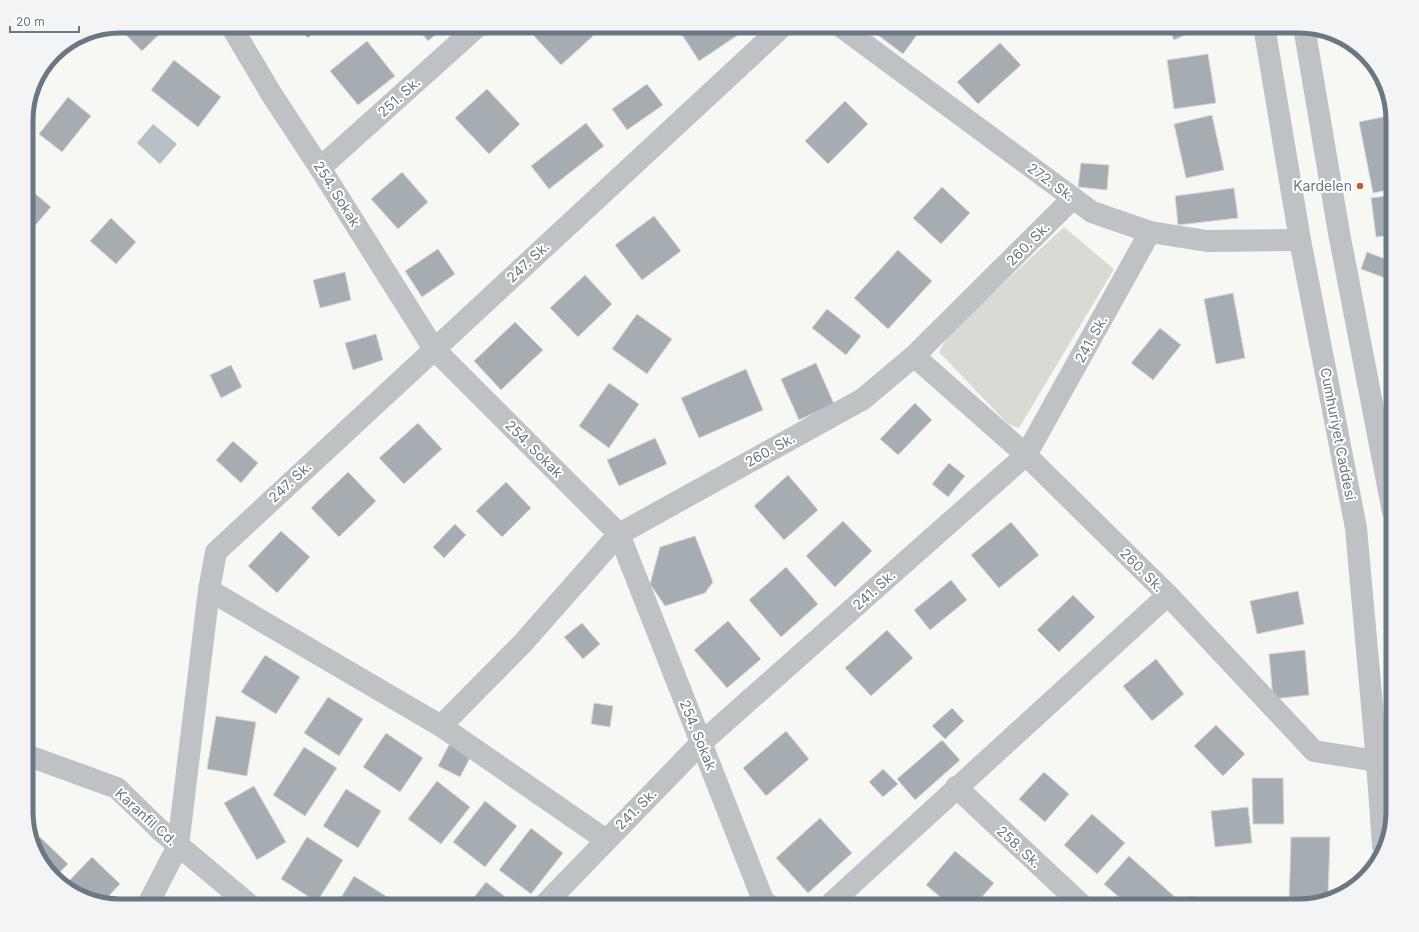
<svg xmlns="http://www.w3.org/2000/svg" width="1419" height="932" font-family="Inter,sans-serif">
	<rect width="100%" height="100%" fill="#f7f7f4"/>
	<polygon fill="#d7dbd4" points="1064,227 1114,269 1019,428 1008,424 939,352 949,334"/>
	<polygon fill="#b5c1c4" points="153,124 177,144 160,164 137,143"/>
	<g fill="#a6adb2" stroke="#d8d8d6">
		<polygon points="117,26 168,26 142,51"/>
		<polygon points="296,26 320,26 308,38"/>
		<polygon points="416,26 446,26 428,41"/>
		<polygon points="545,26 583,26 593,36 561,65 534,36"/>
		<polygon points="684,26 736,26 741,33 699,61 679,30"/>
		<polygon points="866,26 906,26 917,35 903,54"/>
		<polygon points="1167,26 1204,26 1174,40"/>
		<polygon points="367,41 395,76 358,105 330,71"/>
		<polygon points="1000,43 1021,65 978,104 957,82"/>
		<polygon points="1208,54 1216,103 1174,109 1167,60"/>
		<polygon points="174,60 221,97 198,127 151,90"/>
		<polygon points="647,84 663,105 627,130 612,109"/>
		<polygon points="487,89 520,124 489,154 455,118"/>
		<polygon points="68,97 91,116 62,152 39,134"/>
		<polygon points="845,101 868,124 828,164 805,141"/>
		<polygon points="1212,115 1224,170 1186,178 1174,124"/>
		<polygon points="1392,115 1393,189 1373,193 1359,122"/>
		<polygon points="586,123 604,146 549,189 531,166"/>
		<polygon points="1081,163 1109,165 1107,190 1078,187"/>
		<polygon points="402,172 428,202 398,229 371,199"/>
		<polygon points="26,186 51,207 26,236"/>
		<polygon points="942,187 970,213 941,244 913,218"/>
		<polygon points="1234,188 1238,218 1178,225 1175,196"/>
		<polygon points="1393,195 1393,235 1376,237 1371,198"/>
		<polygon points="654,216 681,251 642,280 615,245"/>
		<polygon points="111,218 136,242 116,264 90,241"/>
		<polygon points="438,249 455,274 422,297 405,271"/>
		<polygon points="898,250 932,281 888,329 854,298"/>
		<polygon points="1367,252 1393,262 1393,281 1361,269"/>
		<polygon points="345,272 351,300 320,308 313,280"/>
		<polygon points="585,275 612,304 578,337 550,308"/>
		<polygon points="1233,293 1245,358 1216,364 1204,299"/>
		<polygon points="827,309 861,336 846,355 812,328"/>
		<polygon points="637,314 672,339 647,374 612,349"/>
		<polygon points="515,322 543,350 501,390 474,361"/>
		<polygon points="1160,328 1181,345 1153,380 1131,363"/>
		<polygon points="376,334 383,360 353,370 345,343"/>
		<polygon points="816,363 834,404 799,420 781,379"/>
		<polygon points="231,365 242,387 221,398 210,375"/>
		<polygon points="746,369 763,410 699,438 681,398"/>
		<polygon points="609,383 639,404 609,448 579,426"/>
		<polygon points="915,403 932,420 898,455 880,439"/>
		<polygon points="418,423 442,449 404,484 379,458"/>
		<polygon points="655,438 667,464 619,486 607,460"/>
		<polygon points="233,441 258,463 241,483 216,460"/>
		<polygon points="949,463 965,476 948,497 932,484"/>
		<polygon points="348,472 376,501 339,537 311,508"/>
		<polygon points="788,475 818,510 784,540 754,506"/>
		<polygon points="506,482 531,508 502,537 476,511"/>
		<polygon points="843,521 872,551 835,587 806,556"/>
		<polygon points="1011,522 1039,555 999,588 971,555"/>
		<polygon points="455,524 466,535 444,558 433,547"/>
		<polygon points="281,531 310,557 277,593 248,566"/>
		<polygon points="695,536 713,582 705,593 665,606 650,584 660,547"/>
		<polygon points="786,567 818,604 781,637 749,600"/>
		<polygon points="951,580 967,600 930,630 914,610"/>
		<polygon points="1298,591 1304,624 1257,634 1250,601"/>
		<polygon points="1073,595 1095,617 1059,652 1037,630"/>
		<polygon points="728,621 761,659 727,688 694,650"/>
		<polygon points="582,623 600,644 583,659 564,637"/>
		<polygon points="887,630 913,658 871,696 845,668"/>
		<polygon points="1305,650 1309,695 1273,699 1269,654"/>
		<polygon points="265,655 300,677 276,714 241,692"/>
		<polygon points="1156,659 1184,694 1152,721 1123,686"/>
		<polygon points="328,697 363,719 339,756 304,733"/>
		<polygon points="594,703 613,706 610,727 591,724"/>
		<polygon points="952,708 964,721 945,739 932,726"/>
		<polygon points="216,716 256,722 247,776 207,769"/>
		<polygon points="1216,725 1245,754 1223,776 1194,746"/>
		<polygon points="786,731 809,759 766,796 743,768"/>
		<polygon points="386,733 423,758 400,792 363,767"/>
		<polygon points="942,740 960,760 915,800 897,779"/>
		<polygon points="449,745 471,756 460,777 438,766"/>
		<polygon points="304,747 337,768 305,816 273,795"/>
		<polygon points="883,769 898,784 883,797 869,782"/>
		<polygon points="1044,772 1069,794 1045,822 1019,799"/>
		<polygon points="1252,778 1283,778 1284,824 1253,824"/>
		<polygon points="437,781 470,807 441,844 408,819"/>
		<polygon points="254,786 286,842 257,860 224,803"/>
		<polygon points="346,789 381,811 358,848 323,826"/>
		<polygon points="485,801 517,826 485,867 453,842"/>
		<polygon points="1248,807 1252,843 1215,847 1211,811"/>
		<polygon points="1092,814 1125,843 1097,874 1064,845"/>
		<polygon points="820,818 852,853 808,893 776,858"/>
		<polygon points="531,828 563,853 531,894 499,870"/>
		<polygon points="40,837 68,864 55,877 39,859 34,844"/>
		<polygon points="307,837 343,860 317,902 281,879"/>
		<polygon points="1291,837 1330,837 1328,898 1317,901 1289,901"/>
		<polygon points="955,851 994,883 974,906 951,906 926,885"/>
		<polygon points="1129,856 1175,897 1166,906 1129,906 1104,884"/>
		<polygon points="92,857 120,884 104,901 78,893 67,883"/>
		<polygon points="354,876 389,898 384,906 336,906"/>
		<polygon points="486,882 517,906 467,906"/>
		<polygon points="1189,896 1236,906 1186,906"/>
	</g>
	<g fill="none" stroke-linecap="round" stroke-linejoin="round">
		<g stroke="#bec2c5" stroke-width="22">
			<polyline points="231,26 272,95 320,168 434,349 619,534 763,900 770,906"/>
			<polyline points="783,26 216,552 209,590 441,726 522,644 619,534 863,399 914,356 1073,198"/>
			<polyline points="840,26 1092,212 1150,232 1207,241 1300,240"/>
			<polyline points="1264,26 1300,240 1356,528 1377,761 1383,846"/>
			<polyline points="1304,27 1339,233 1393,512"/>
			<polyline points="320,168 478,26"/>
			<polyline points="914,356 1026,455 1168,595 1314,751 1377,761"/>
			<polyline points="441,726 606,840"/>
			<polyline points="26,755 117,788 160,830 251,906"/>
			<polyline points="956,787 1083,906"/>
			<polyline points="147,906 178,846 209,590"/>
			<polyline points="543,906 701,743 1026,455 1150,232"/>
			<polyline points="828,906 1168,595"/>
		</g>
	</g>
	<circle fill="#d15639" stroke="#fff" stroke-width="1.5" cx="1360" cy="186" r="4"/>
	<g text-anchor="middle" stroke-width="4" stroke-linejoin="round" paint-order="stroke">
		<g font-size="14" fill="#697882" stroke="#fff">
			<text transform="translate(399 97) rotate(-42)" y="5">251. Sk.</text>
			<text transform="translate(1051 182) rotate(36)" y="5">272. Sk.</text>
			<text transform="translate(337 194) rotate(58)" y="5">254. Sokak</text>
			<text transform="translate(1028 244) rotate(-45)" y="5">260. Sk.</text>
			<text transform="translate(528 262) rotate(-43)" y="5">247. Sk.</text>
			<text transform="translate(1091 339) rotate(-61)" y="5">241. Sk.</text>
			<text transform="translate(1338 434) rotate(79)" y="5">Cumhuriyet Caddesi</text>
			<text transform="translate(534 449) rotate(45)" y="5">254. Sokak</text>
			<text transform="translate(770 450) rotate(-29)" y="5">260. Sk.</text>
			<text transform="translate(290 482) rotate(-43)" y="5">247. Sk.</text>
			<text transform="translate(1142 570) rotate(45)" y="5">260. Sk.</text>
			<text transform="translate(874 590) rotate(-42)" y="5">241. Sk.</text>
			<text transform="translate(698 735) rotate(68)" y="5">254. Sokak</text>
			<text transform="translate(636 809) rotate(-45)" y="5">241. Sk.</text>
			<text transform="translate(146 817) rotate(42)" y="5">Karanfil Cd.</text>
			<text transform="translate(1019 847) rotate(43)" y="5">258. Sk.</text>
		</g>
		<g font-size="14" fill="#697882" stroke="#fff" text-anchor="end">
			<text x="1352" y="191">Kardelen</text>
		</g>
	</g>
	<path d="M0 0H1419V932H0ZM120 33H1299A87 87 0 0 1 1386 120V812A87 87 0 0 1 1299 899H120A87 87 0 0 1 33 812V120A87 87 0 0 1 120 33Z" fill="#f3f4f5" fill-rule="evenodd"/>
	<path fill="none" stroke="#697882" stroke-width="5" d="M120 33H1299A87 87 0 0 1 1386 120V812A87 87 0 0 1 1299 899H120A87 87 0 0 1 33 812V120A87 87 0 0 1 120 33Z"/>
	<path d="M10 26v6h69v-6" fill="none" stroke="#697882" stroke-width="2"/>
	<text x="16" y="26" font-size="12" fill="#697882" stroke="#ffffff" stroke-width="3" paint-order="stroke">20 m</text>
</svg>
